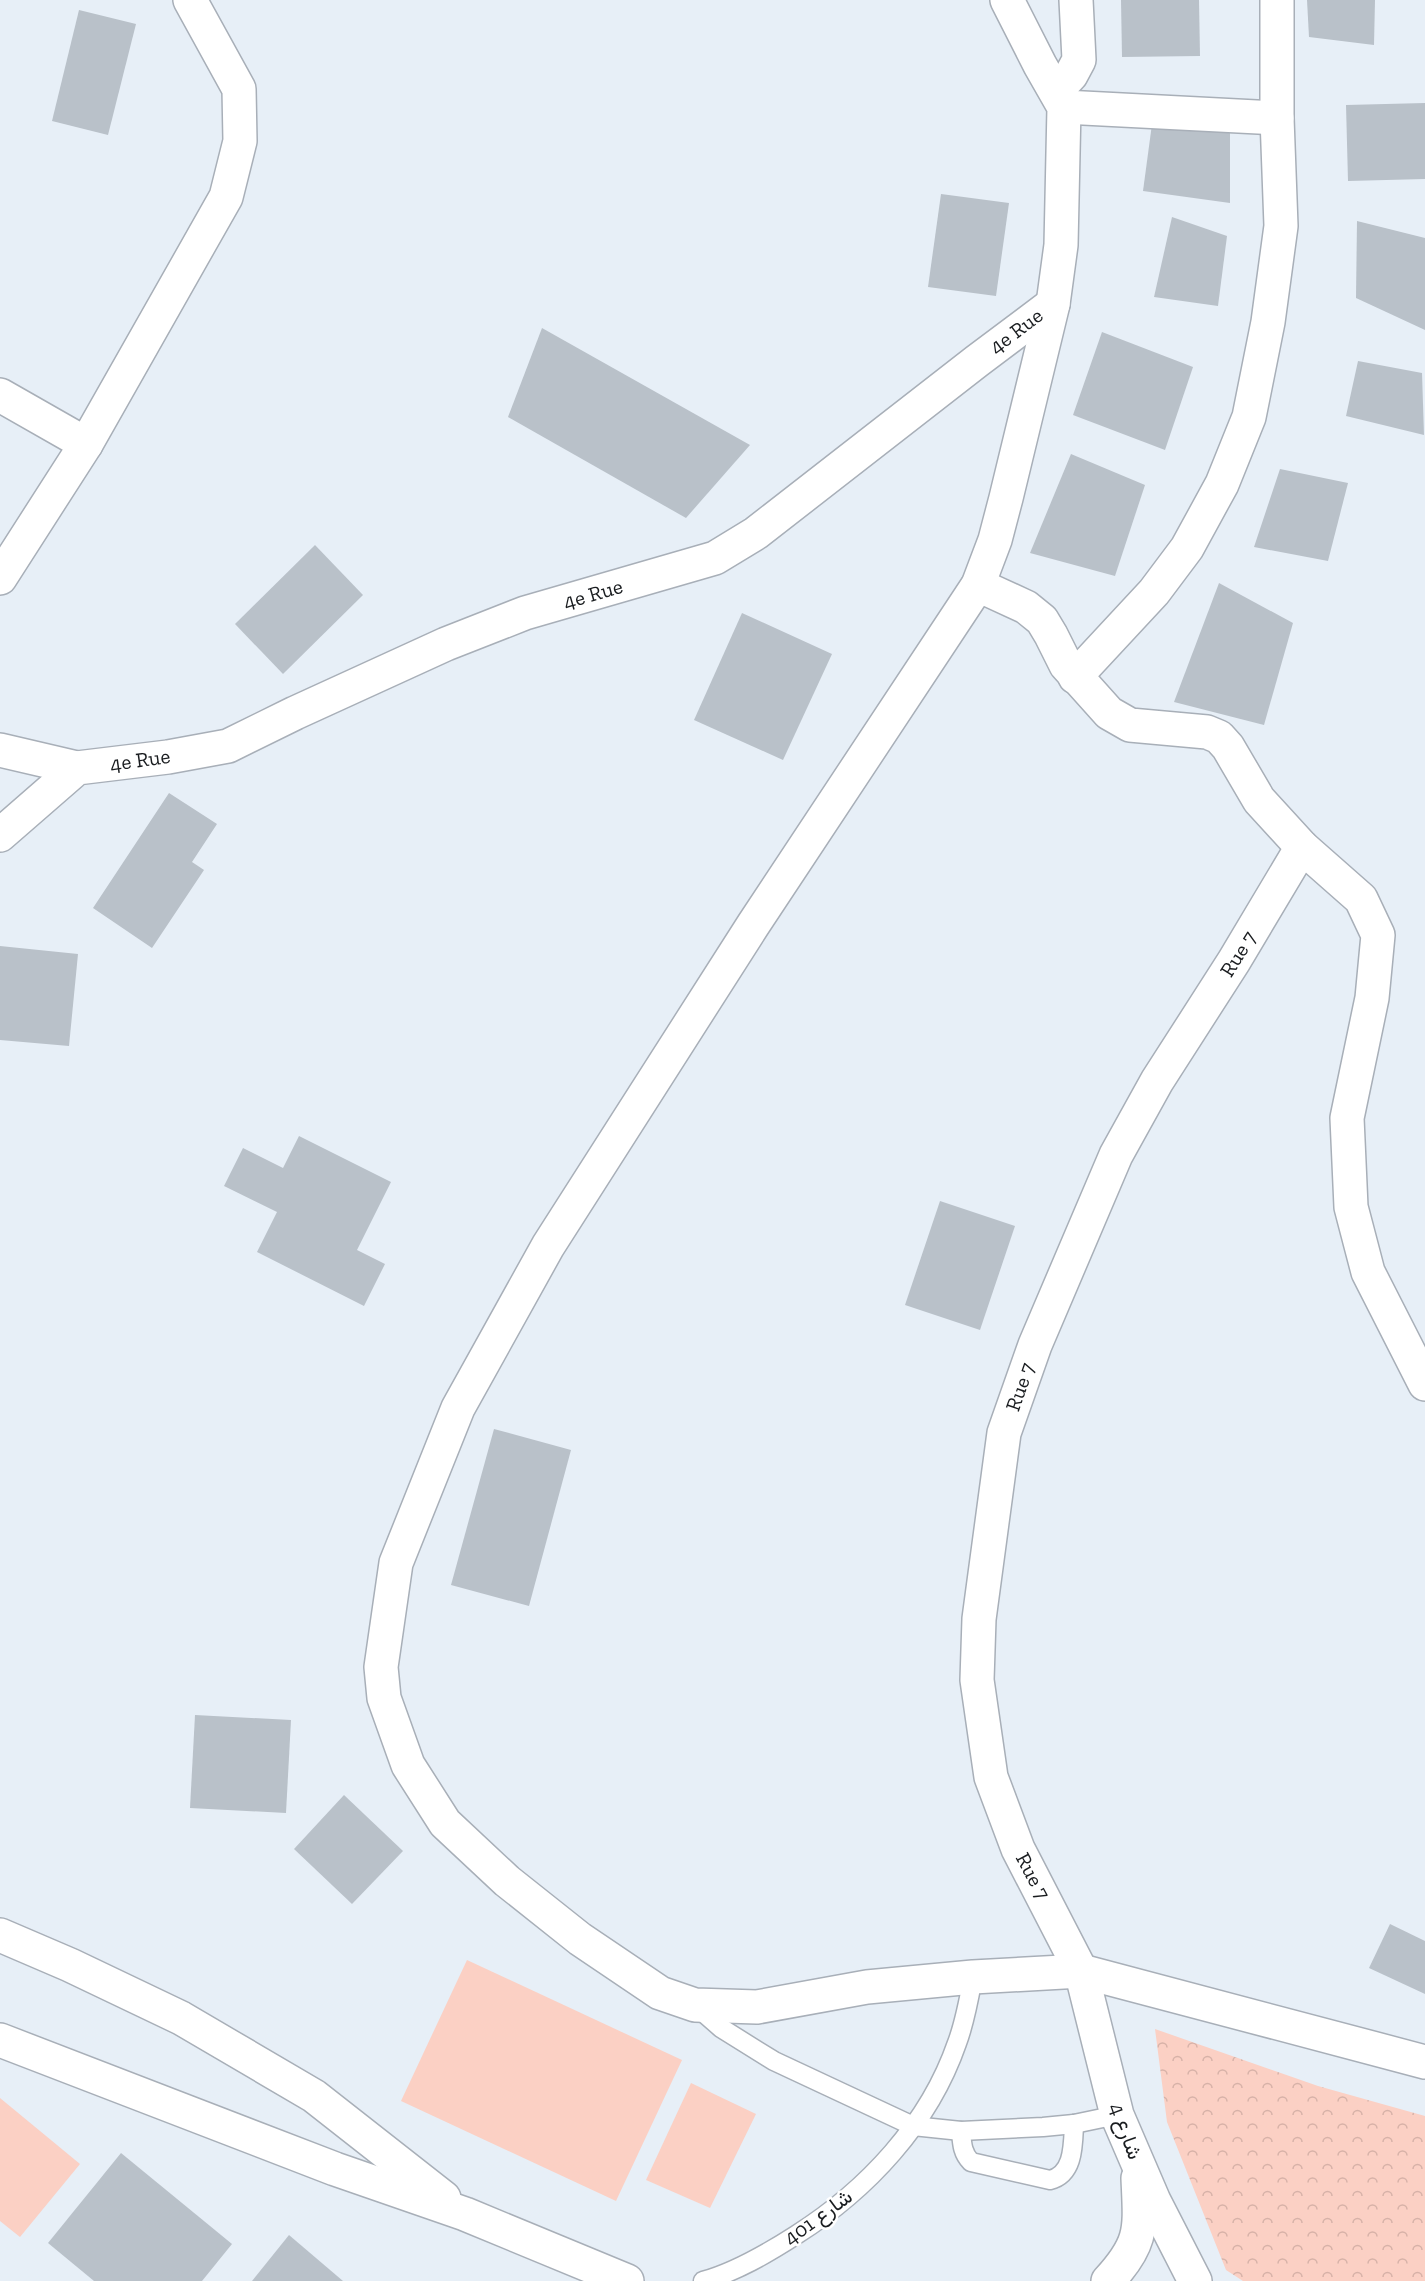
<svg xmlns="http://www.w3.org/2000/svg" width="1425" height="2281" font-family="'Zilla Slab',Vazirmatn,serif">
	<defs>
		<pattern id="forest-crowns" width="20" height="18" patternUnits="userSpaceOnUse" patternTransform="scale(1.5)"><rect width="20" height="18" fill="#fbd0c4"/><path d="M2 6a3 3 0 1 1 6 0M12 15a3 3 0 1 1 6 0" fill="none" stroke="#d7b2a8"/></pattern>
	</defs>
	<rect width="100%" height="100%" fill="#e7eff7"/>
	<polygon fill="url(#forest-crowns)" points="1155,2029 1318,2086 1425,2116 1425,2281 1243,2281 1226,2270 1167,2122"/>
	<g fill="#fbd0c4">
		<polygon points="467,1960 682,2060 616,2201 401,2101"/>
		<polygon points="691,2083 756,2114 710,2208 646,2180"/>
		<polygon points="0,2098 80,2164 20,2237 0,2221"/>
	</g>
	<g fill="#b9c1c9">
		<polygon points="1121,0 1199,0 1200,56 1122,57"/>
		<polygon points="1307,0 1375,0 1374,45 1309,37"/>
		<polygon points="79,10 136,24 108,135 52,121"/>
		<polygon points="1425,103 1425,179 1348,181 1346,105"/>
		<polygon points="1152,124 1230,127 1230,203 1143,191"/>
		<polygon points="941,194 1009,203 996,296 928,287"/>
		<polygon points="1172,217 1227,236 1218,306 1154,297"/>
		<polygon points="1357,221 1425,238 1425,330 1356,298"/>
		<polygon points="542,328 750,445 686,518 508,417"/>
		<polygon points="1102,332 1193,367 1165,450 1073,415"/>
		<polygon points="1358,361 1422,373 1424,435 1346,416"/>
		<polygon points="1071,454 1145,485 1115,576 1030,553"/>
		<polygon points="1280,469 1348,483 1328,561 1254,547"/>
		<polygon points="315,545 363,595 283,674 235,624"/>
		<polygon points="1219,583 1293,623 1264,725 1174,702"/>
		<polygon points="742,613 832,654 783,760 694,720"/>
		<polygon points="169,793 217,824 192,862 204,870 152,948 93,908"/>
		<polygon points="0,946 78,954 69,1046 0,1040"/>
		<polygon points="299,1136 391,1182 357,1250 385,1264 364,1306 257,1252 277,1212 224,1186 243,1148 283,1168"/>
		<polygon points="940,1201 1015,1226 980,1330 905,1305"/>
		<polygon points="494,1429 571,1450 529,1606 451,1585"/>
		<polygon points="195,1715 291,1720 286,1813 190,1808"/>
		<polygon points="344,1795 403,1851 352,1904 294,1849"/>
		<polygon points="1390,1924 1425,1941 1425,1994 1369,1968"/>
		<polygon points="121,2153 232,2244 202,2281 94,2281 48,2243"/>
		<polygon points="289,2235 343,2281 252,2281"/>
	</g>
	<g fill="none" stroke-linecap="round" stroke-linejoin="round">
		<g stroke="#a8afb8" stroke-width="21">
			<g id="lane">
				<polyline points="697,2007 721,2028 774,2061 913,2126 961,2131 1043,2127 1074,2124 1117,2115"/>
				<path d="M961,2131C962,2143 962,2153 971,2162L1050,2180C1074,2174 1073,2145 1074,2124"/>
				<path d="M703,2281C736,2272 768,2253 796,2235C867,2190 929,2124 957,2043C965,2022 969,1999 973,1977"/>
			</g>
		</g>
		<g stroke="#a8afb8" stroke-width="36">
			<g id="street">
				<polyline points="1056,91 1071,75 1079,60 1076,0"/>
				<polyline points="1064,107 1277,118"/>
				<polyline points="0,395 86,444"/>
				<polyline points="0,578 86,444 226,197 240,141 239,89 190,0"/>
				<polyline points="978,585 1026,607 1042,620 1051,635 1066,665 1109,713 1130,725 1207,732 1219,737 1228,747 1259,800 1302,847 1361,899 1378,935 1372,998 1347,1118 1351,1207 1368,1272 1425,1384"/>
				<polyline points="1075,677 1154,592 1187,548 1222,484 1249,417 1268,322 1281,226 1277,118 1277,0"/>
				<polyline points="0,750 77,768"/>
				<polyline points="0,1935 70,1965 181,2018 314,2096 444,2198"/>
				<polyline points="0,2040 335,2169 465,2214 627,2281"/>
				<path d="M1108,2281C1144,2242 1140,2228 1138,2178"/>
				<polyline points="1195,2281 1154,2201 1117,2115 1081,1971 1018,1849 991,1777 977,1680 979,1619 1004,1433 1035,1345 1116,1155 1157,1081 1234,961 1302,847"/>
			</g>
		</g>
		<g stroke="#a8afb8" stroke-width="36">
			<g id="secondary">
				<polyline points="1007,0 1040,65 1064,107 1061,245 1053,304 1006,498 995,540 978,585 753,925 548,1246 458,1408 396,1563 381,1667 384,1698 408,1765 445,1823 507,1881 580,1939 660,1993 695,2005 757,2007 867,1987 973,1977 1081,1971 1425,2062"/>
				<polyline points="0,835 77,768 168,757 228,746 295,713 446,644 525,613 715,558 756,533 977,361 1053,304"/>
			</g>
		</g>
		<use href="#lane" stroke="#fff" stroke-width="18"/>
		<use href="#street" stroke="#fff" stroke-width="33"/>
		<use href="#secondary" stroke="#fff" stroke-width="33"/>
	</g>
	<g text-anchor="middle" stroke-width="5" stroke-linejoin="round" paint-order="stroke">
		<g font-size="21" fill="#191c1f" stroke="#fff">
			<text transform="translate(1016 331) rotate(-37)" y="7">4e Rue</text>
			<text transform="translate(593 594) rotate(-16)" y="7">4e Rue</text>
			<text transform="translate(140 760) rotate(-8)" y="7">4e Rue</text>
			<text transform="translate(1238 954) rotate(-58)" y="7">Rue 7</text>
			<text transform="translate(1020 1387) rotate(-71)" y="7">Rue 7</text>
			<text transform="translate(1033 1876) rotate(62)" y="7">Rue 7</text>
			<text transform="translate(1126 2131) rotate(70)" y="7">شارع 4</text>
			<text transform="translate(818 2217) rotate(-36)" y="7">شارع 401</text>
		</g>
	</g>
</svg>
